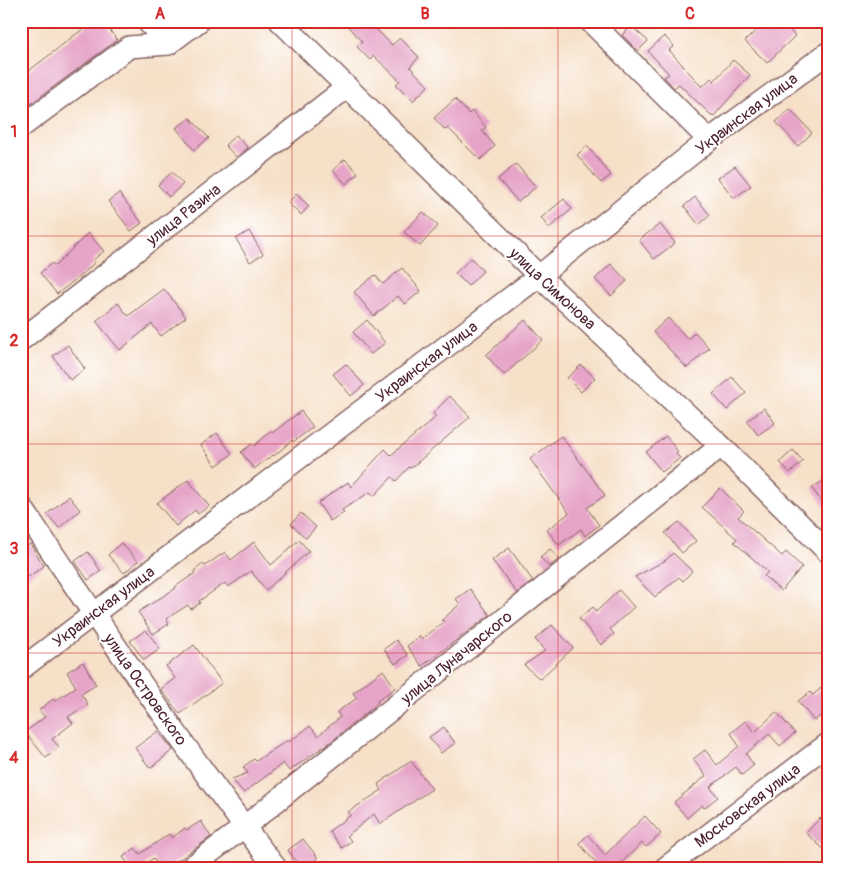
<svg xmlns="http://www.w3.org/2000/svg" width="850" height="889" font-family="Pangolin,sans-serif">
	<rect width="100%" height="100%" fill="#fff"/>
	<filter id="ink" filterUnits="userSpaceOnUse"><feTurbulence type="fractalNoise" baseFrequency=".02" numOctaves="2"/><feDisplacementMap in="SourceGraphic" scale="10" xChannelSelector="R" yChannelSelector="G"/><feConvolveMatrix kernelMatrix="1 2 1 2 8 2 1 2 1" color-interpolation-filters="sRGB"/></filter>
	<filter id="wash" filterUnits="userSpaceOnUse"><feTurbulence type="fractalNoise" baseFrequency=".0096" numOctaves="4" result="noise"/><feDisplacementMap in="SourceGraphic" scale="20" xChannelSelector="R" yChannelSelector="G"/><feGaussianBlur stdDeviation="1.12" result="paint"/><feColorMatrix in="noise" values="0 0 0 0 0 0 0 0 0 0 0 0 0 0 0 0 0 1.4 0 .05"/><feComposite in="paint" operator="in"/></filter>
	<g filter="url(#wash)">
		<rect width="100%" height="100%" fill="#f6e0c8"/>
		<g id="blocks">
			<g fill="#e6a4c8">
				<polygon points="93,21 103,21 117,40 21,111 21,77"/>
				<polygon points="343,21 368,21 392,45 400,38 419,57 410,67 428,86 413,101 396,84 400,81 374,56 370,60 357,47 362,42"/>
				<polygon points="766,21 781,21 795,36 767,63 745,41"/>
				<polygon points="631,26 648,41 638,51 622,35"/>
				<polygon points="664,36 674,46 669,50 702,87 711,78 714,81 733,60 750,75 713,117 679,84 674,88 664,77 669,74 648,51"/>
				<polygon points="455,99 469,114 472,111 486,127 482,131 495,146 480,160 448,128 445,130 434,118"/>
				<polygon points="790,109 812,133 798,146 776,122"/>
				<polygon points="190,118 209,138 194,150 176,128"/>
				<polygon points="236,135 248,148 236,157 225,145"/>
				<polygon points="587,146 611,175 601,183 577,155"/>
				<polygon points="345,159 358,173 346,184 333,170"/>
				<polygon points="516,164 536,187 518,202 498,179"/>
				<polygon points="735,166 751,186 734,198 718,178"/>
				<polygon points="172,172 183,184 169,197 158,185"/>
				<polygon points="119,193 142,223 131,231 108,201"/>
				<polygon points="296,194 309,206 301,215 288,203"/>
				<polygon points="695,197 710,215 699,225 684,206"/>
				<polygon points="564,199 572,209 549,228 541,218"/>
				<polygon points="423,212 438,226 420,246 404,232"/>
				<polygon points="660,224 675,243 654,259 639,240"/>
				<polygon points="249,231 263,254 250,262 236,239"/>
				<polygon points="88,233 104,251 93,260 95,262 86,271 57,294 40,273 52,263 55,266"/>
				<polygon points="471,258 483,271 468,286 455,273"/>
				<polygon points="611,264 627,281 611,296 595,279"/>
				<polygon points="402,268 421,291 405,304 398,296 374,316 354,292 375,275 383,284"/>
				<polygon points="164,289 186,317 161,336 152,324 120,350 96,321 118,303 128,316"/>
				<polygon points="668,318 688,339 695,332 709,348 687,368 653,332"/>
				<polygon points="367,320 385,343 371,354 353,332"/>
				<polygon points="525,320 543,340 504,375 486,355"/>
				<polygon points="68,345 85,369 70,380 53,356"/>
				<polygon points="346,364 364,385 351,396 333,374"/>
				<polygon points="581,365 595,378 581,392 567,378"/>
				<polygon points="732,377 746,393 727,410 713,394"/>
				<polygon points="450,396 470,417 411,468 409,467 396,481 392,477 374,496 370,492 342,510 344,512 330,521 318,503 348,482 351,487 385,449 391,455 436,417 433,413"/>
				<polygon points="764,408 775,423 758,435 747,421"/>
				<polygon points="301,411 313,427 293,442 292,440 274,456 273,455 254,469 241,452 252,444 254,446 271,431 272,433"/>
				<polygon points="217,433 232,454 216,466 201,445"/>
				<polygon points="561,436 605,495 587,508 599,525 585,536 581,529 559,545 547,530 569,513 530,459"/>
				<polygon points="666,436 678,452 676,454 680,458 662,472 646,452"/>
				<polygon points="793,450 803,461 790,473 780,462"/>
				<polygon points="829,477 829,512 812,488"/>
				<polygon points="188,480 209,506 198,514 195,510 176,526 157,503"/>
				<polygon points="720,488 744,511 738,517 782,556 786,552 802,567 781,591 764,576 768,572 734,542 737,539 702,507"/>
				<polygon points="69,496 80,510 59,528 47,514"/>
				<polygon points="301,513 316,527 306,538 291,524"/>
				<polygon points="679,522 696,541 682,553 665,533"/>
				<polygon points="299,540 309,551 266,590 251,571 228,587 225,583 199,601 200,603 191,609 188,605 166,619 169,624 153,634 138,612 176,588 175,587 195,573 194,571 203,564 205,566 225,552 231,560 254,542 271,565"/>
				<polygon points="121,543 138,561 124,573 108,555"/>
				<polygon points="30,544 44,566 28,577 21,567 21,550"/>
				<polygon points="509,548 533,581 517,593 492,560"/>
				<polygon points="550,549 559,559 549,567 540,557"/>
				<polygon points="88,552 101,571 88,580 75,561"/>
				<polygon points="673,553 692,571 683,581 679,577 655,597 635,577 666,560"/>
				<polygon points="470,589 490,615 422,666 407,646 420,636 422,639 444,622 442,620 460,604 456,599"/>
				<polygon points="619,590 634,607 610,629 614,634 601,645 579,618 593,607 596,612"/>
				<polygon points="552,625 573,648 540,679 524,665 545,651 535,639"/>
				<polygon points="146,630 160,649 144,660 130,641"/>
				<polygon points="396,640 408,655 395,664 384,649"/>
				<polygon points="194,645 222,683 180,714 161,689 175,678 166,666"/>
				<polygon points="83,662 96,685 81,694 88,704 68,717 73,723 52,739 59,747 46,758 25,732 45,717 39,710 53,699 55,701 76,687 67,672"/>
				<polygon points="383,670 395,688 377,701 378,703 332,741 289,771 283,763 244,793 232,779 248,773 243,767 254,759 256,761 288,740 289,742 310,726 318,736 340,717 337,712 357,698 353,693"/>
				<polygon points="829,681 829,709 814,721 798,701 810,692 813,695"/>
				<polygon points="776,712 795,733 780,746 769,734 746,754 754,765 742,775 736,767 710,787 718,797 704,808 702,805 687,818 674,802 706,776 693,759 705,750 717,765 739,746 731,733 745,721 755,732"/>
				<polygon points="444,727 455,743 441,753 429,737"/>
				<polygon points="158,731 173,750 150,768 135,748"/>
				<polygon points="411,761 432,789 380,824 374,814 347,836 351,841 342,848 329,831 351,815 348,812 382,790 378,784"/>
				<polygon points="645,816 661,834 646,847 642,843 616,868 592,868 596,863 579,843 588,835 605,855"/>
				<polygon points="820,818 829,827 829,854 806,833"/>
				<polygon points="201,821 211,837 167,868 160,868 153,858 141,868 131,868 123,857 135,848 140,854 169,834 172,838 185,828 187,830"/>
				<polygon points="303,839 318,858 304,868 301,868 288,850"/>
			</g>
		</g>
	</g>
	<g filter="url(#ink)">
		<use href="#blocks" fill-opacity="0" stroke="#866362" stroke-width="1"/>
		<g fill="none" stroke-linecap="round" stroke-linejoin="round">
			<g stroke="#866362" stroke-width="24">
				<g id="minor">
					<polyline points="147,21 168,44"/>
					<polyline points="280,21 539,276 721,446 829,553"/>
					<polyline points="590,21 709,140"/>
					<polyline points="21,127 129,47 168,44 199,21"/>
					<polyline points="21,340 346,88"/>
					<path d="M21,506C103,628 185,751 276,868"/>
					<polyline points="21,669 539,276 709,140 829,52"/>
					<polyline points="190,868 244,827 721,446"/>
					<polyline points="665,868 829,743"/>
				</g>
			</g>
			<use href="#minor" stroke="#fff" stroke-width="21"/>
		</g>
	</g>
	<path fill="none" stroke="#d62828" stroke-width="1" stroke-opacity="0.55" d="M292,21V868M558,21V868M21,236H829M21,444H829M21,653H829"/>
	<g text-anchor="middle" stroke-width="4" stroke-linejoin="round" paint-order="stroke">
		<g font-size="16" fill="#4a1f2b" stroke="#fff">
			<text transform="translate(746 113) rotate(-37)" y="6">Украинская улица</text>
			<text transform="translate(183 214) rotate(-38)" y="6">улица Разина</text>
			<text transform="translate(553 288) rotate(43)" y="6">улица Симонова</text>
			<text transform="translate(426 361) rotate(-37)" y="6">Украинская улица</text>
			<text transform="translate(103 606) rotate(-37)" y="6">Украинская улица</text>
			<text transform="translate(456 657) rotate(-39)" y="6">улица Луначарского</text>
			<text transform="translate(146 689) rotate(55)" y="6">улица Островского</text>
			<text transform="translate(747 805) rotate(-37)" y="6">Московская улица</text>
		</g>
	</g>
	<rect width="850" height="889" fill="none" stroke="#fff" stroke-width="55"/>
	<rect x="28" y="28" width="794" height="834" fill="none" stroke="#d62828" stroke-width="2"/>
	<g font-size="16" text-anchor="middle" font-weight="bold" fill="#d62828">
		<text x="160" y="19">A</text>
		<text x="425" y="19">B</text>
		<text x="690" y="19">C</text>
		<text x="14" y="137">1</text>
		<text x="14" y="346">2</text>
		<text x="14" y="554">3</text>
		<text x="14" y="763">4</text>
	</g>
</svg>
